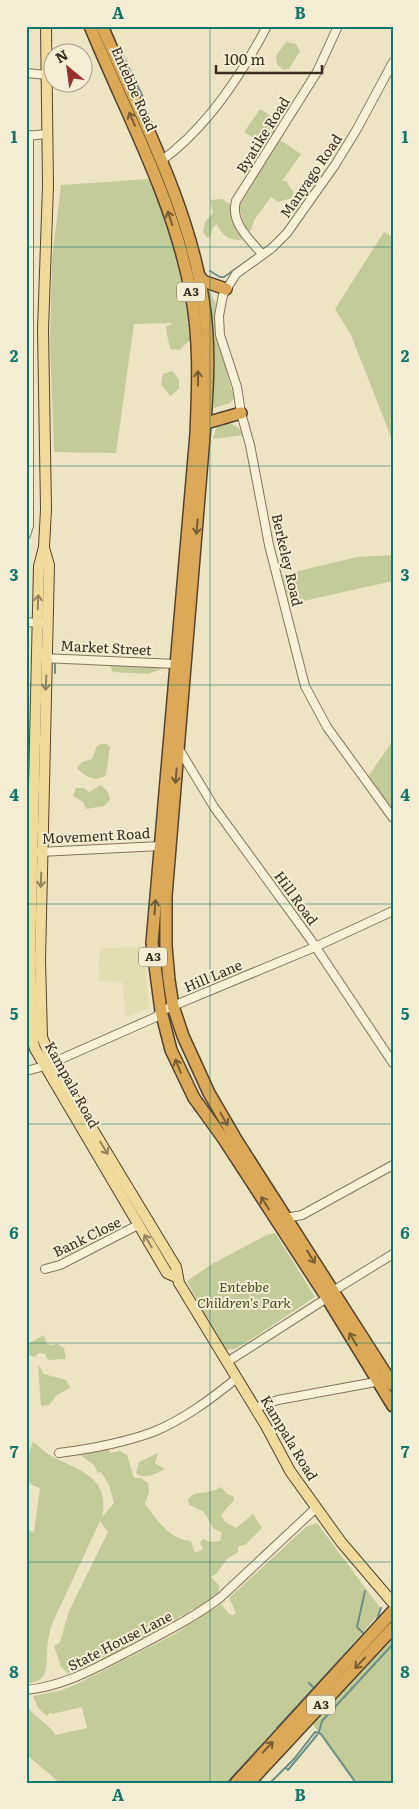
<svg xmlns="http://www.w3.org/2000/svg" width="419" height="1809" font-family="Literata,serif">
	<rect width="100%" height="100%" fill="#ede4c4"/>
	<polygon fill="#e3deb2" points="146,946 146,982 150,1007 126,1017 122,982 98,981 100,948"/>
	<g fill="#c3cb98">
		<polygon points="286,42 296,44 300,51 289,69 283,70 277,64 276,56"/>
		<polygon points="260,109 281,122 266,146 244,132"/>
		<polygon points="277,138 301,154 282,181 286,181 294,193 292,198 278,202 271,197 254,220 251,231 245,229 238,203"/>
		<path d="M150,179L172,241L194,322H186L195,330L190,340L179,350L170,349C169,341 166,334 166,327L173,323L134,324L116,453L54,452L50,344L52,258L61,185Z"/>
		<path d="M222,199L230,204L245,236L241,240C228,240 223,236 217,224L213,227L210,237L207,238L203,232L205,222L213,213L210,200Z"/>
		<polygon points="384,232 393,237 393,442 351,335 335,309"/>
		<polygon points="208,288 216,304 215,329 234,398 230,403 214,408 214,361"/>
		<polygon points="172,371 179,379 179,389 170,396 161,384 163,374"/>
		<polygon points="227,422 238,427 243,435 213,439 217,425"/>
		<polygon points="393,555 393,581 290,604 282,575 357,557"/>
		<polygon points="109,664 160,666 163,668 148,674 113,672"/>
		<polygon points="393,740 393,814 368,777"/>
		<path d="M101,744H107L110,747L106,775C95,783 86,777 77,768L82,762L92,759L97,746Z"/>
		<polygon points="101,785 108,792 110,800 104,806 86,809 83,802 73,796 76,788 84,788 89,792"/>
		<polygon points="275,1233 315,1297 244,1344 234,1349 226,1350 219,1343 187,1281 212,1264 267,1235"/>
		<polygon points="44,1335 47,1344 52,1345 56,1343 64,1348 66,1359 48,1360 45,1354 39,1353 35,1357 26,1354 26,1345"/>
		<polygon points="38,1365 44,1374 66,1380 70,1388 57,1395 49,1405 41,1406"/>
		<path d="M33,1442C39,1446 44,1452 51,1456C78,1470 111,1477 102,1517L114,1503L109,1485L101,1472L98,1473L94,1465L80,1455L108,1449L111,1453L120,1451L127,1455L134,1478H141L148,1483L149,1492L145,1504C157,1520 169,1539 191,1541L195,1553L203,1549L200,1543L203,1539L210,1542L220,1541L222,1533L213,1528L204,1512L189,1505L188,1499L194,1494L213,1491L221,1487L227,1494L233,1496L234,1500L221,1515L225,1522L236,1528L253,1514L262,1528L245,1545L238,1546V1552L227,1559L216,1574L211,1577L219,1585V1599L206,1607L199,1606L196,1610L192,1609L185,1616L181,1615L176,1622H170L163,1629H157L150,1639L145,1640L140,1637L125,1645V1651L105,1660L103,1657L68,1673L61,1667L54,1646L60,1642L69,1611L108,1532L100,1521L52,1624C49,1633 47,1642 47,1652C46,1669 48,1683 26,1683V1530L34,1532L40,1488C37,1487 31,1485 29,1482C21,1473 29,1452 33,1442Z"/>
		<path d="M158,1453L155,1463L165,1469C156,1474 144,1480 136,1473L139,1462Z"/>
		<path d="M317,1523L381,1609L379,1614L314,1688L310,1685L313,1689L226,1783H60L26,1754V1705C33,1716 53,1727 55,1735L87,1728L82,1707L52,1714L51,1712L47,1716L38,1708L33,1696L62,1690L79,1683L175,1634L221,1604L229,1614L233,1615L236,1613L229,1598L306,1527Z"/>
		<polygon points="393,1638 393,1783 355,1783 311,1722 389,1639"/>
	</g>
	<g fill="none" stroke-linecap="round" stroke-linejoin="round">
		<g stroke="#6d8f88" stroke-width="2">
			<polyline points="109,26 115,41"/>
			<polyline points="119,48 143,97"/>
			<polyline points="210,271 220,277 224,277 257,254"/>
			<polyline points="55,663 55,673"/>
			<polyline points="376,1622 381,1608"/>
			<polyline points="357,1627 365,1591"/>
			<polyline points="358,1628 364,1634"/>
			<polyline points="309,1683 314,1688"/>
			<polyline points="277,1728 362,1636"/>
			<polyline points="319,1732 322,1721 393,1644"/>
			<polyline points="286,1768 288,1770 317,1735"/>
			<polyline points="227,1783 275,1731"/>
			<polyline points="270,1783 294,1759 315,1732 321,1734 356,1783"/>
		</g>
		<g stroke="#88755b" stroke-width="10">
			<g id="minor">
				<polyline points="393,62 357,129 335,165 287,233 272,248 236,274 223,295 219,316 220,335 237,387 241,413 250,445 269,545 305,686 327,727 393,818"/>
				<polyline points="26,73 47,75"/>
				<polyline points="26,136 47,134"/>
				<path d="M161,161C207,128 241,76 267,26"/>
				<path d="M262,254C249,239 230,222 236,201L317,72L338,26"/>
				<polyline points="26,535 29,526 29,135"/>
				<polyline points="26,622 42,623"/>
				<polyline points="43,658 176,664"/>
				<polyline points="179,749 214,807 311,940 393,1063"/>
				<polyline points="39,852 161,846"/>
				<polyline points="26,1071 45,1066 156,1017 161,1011 315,947 393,911"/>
				<polyline points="286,1218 302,1215 393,1165"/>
				<polyline points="45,1269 60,1265 138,1225"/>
				<polyline points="333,1291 393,1254"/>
				<polyline points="227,1362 327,1298"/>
				<polyline points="255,1408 278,1400 381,1381"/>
				<path d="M59,1453C90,1449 123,1443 153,1432C183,1420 211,1399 237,1378"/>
				<polyline points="224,1594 316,1508"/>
				<path d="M26,1690C65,1686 95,1668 129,1651C161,1634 192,1619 221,1597"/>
			</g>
		</g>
		<g stroke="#56432f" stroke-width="12">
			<g id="major">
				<polyline points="46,26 48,186 43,330 46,509 44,547 39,566 30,960 33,1042 35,1049 167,1273 178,1278"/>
				<polyline points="44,548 49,565 40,960 42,1037 52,1062 176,1267 179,1283 266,1426 290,1471 341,1542 393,1603"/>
			</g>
		</g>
		<g stroke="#56432f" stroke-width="14">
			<g id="highway">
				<path d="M90,26C126,114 173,198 191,293C200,339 198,387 196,434L152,943L161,1011L171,1050L194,1098L223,1138L327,1298L393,1406"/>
				<path d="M102,26C139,113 189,205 203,299C210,340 208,382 205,424L166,896V946L169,980L173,1006L183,1036L209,1093L237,1141L393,1385"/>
				<polyline points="198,274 203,281 226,289"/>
				<polyline points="199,425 241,413"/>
				<polyline points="236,1783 393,1611"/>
				<polyline points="249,1783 393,1628"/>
			</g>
		</g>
		<use href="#minor" stroke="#f8f0d7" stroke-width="8"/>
		<use href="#major" stroke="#f0db9d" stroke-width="10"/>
		<use href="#highway" stroke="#dba957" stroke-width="11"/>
	</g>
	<defs><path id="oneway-shaft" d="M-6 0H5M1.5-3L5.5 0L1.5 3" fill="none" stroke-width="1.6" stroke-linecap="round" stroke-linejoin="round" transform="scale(1.25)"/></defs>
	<g stroke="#795e35">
		<use href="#oneway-shaft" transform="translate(132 119) rotate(-114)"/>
		<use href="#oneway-shaft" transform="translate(170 218) rotate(-108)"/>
		<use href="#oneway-shaft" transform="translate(198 378) rotate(-90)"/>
		<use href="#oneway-shaft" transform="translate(197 527) rotate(95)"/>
		<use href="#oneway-shaft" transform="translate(176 776) rotate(95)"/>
		<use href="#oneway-shaft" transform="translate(155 907) rotate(-86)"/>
		<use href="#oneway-shaft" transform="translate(178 1066) rotate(-113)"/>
		<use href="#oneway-shaft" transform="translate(224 1119) rotate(60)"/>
		<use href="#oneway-shaft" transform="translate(265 1203) rotate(-122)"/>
		<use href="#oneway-shaft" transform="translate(311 1257) rotate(58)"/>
		<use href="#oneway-shaft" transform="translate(353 1339) rotate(-121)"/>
		<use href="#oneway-shaft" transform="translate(360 1663) rotate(133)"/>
		<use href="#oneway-shaft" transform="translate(268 1747) rotate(-47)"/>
	</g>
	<g stroke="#94845e">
		<use href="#oneway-shaft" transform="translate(38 602) rotate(-88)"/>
		<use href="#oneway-shaft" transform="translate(46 683) rotate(93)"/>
		<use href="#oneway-shaft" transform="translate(41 880) rotate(92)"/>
		<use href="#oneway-shaft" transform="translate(104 1148) rotate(59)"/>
		<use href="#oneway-shaft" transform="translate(148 1241) rotate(-121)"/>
	</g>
	<path fill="none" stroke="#0f766e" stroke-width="1" stroke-opacity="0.55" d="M210,26V1783M26,247H393M26,466H393M26,685H393M26,904H393M26,1124H393M26,1343H393M26,1562H393"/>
	<g text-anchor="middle" stroke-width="4" stroke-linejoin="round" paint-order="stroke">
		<g fill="#f5edd4" stroke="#716655" stroke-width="1">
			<rect x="177" y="282.5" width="28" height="19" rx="4"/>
			<rect x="139" y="947.5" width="28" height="19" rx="4"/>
			<rect x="307" y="1695.5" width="28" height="19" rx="4"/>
		</g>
		<g font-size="12" font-weight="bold" fill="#382c1f">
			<text x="191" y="296">A3</text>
			<text x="153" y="961">A3</text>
			<text x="321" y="1709">A3</text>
		</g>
		<g font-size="14" fill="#382c1f" stroke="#f5edd4">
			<text transform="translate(134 89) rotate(66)" y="5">Entebbe Road</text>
			<text transform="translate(263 135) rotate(-58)" y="5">Byatike Road</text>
			<text transform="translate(311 176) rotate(-56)" y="5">Manyago Road</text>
			<text transform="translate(287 560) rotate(77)" y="5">Berkeley Road</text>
			<text transform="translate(106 648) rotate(3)" y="5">Market Street</text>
			<text transform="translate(96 836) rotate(-3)" y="5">Movement Road</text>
			<text transform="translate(296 898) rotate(54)" y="5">Hill Road</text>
			<text transform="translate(213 976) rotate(-23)" y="5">Hill Lane</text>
			<text transform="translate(72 1085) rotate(61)" y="5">Kampala Road</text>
			<text transform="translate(87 1237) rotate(-26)" y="5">Bank Close</text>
			<text transform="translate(289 1438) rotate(59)" y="5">Kampala Road</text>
			<text transform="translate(120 1641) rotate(-27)" y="5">State House Lane</text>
		</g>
		<g font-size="14" font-style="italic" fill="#465426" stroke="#f5edd4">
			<text x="244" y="1292">Entebbe<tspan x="244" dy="16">Children's Park</tspan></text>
		</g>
	</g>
	<rect width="419" height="1809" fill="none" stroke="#f5edd4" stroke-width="55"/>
	<g transform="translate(68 68) rotate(331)"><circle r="24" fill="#f5edd4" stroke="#a9a08c"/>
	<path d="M0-4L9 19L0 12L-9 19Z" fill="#96312c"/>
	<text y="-8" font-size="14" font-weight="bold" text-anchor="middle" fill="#382c1f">N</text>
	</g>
	<path d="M216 65v8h106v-8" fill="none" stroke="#382c1f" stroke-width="2.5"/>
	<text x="224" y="65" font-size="15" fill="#382c1f" stroke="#f5edd4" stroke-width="4" paint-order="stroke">100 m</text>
	<rect x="28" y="28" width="364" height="1754" fill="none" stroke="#0f766e" stroke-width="2"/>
	<g font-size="16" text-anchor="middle" font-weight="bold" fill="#0f766e">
		<text x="118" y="19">A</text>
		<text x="300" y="19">B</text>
		<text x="14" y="143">1</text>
		<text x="405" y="143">1</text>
		<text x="14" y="362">2</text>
		<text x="405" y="362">2</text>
		<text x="14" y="581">3</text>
		<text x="405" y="581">3</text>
		<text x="14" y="801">4</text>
		<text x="405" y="801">4</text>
		<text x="14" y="1020">5</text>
		<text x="405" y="1020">5</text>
		<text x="14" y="1239">6</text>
		<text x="405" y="1239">6</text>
		<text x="14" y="1458">7</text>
		<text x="405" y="1458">7</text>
		<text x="14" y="1678">8</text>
		<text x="405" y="1678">8</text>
		<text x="118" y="1801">A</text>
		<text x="300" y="1801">B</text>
	</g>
</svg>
